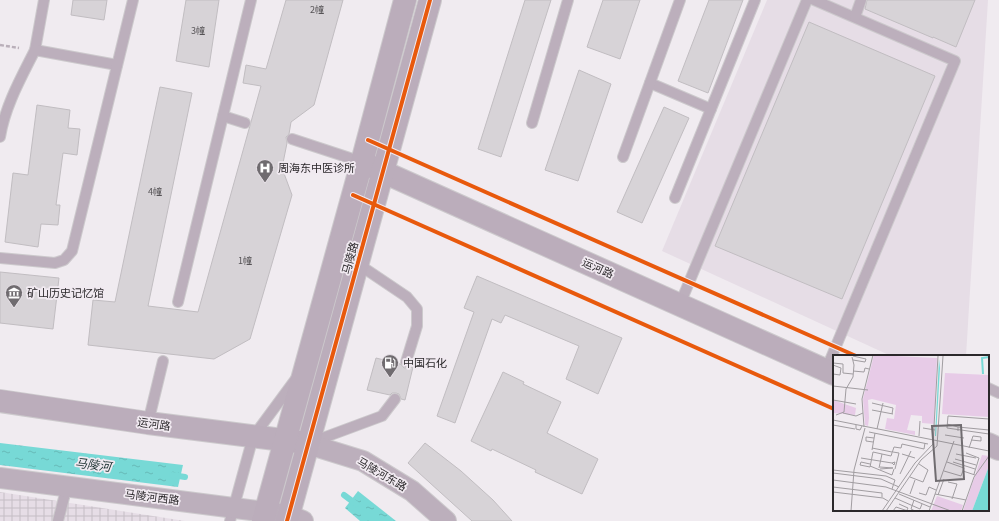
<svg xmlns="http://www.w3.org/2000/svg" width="999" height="521" font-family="Georgia,'Noto Sans SC',serif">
	<defs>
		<pattern id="industrial-grid" width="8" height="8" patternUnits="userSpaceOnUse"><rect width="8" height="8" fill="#e6dde6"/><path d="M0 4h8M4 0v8" fill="none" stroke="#c5bec5"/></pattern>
		<pattern id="water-ripples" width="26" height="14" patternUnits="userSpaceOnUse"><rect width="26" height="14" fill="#77d9d6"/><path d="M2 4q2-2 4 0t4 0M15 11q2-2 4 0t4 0" fill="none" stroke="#67bab8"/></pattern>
	</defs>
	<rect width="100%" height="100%" fill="#f0ebf0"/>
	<polygon fill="#e6dde6" points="767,0 988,0 966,356 891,356 662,251"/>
	<polygon fill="url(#industrial-grid)" points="0,492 185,521 0,521"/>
	<g fill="url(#water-ripples)">
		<polygon points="0,443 183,465 178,487 0,465"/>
		<polygon points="358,491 396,521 360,521 345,508"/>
	</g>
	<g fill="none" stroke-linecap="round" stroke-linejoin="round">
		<g stroke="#77d9d6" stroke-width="6">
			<polyline points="172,475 185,477"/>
			<polyline points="344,495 356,504"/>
		</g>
	</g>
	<g fill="#d7d3d7" stroke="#c1bdc1">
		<polygon points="73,0 107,0 104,20 71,15"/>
		<polygon points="186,0 219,0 209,67 176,61"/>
		<polygon points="286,0 343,0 314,105 291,122 289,134 286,137 287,143 282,168 292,195 250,339 214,359 88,345 93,300 115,302 160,87 192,93 148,306 198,312 261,86 243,83 246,65 266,69"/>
		<polygon points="525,0 551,0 501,157 478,149"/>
		<polygon points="603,0 640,0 620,59 587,47"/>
		<polygon points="709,0 743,0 708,93 678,81"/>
		<polygon points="867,0 975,0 956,47 933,37 933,38 865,9"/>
		<polygon points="809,22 935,76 842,299 715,246"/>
		<polygon points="579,70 611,84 578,181 545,170"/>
		<polygon points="37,105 70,110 68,128 80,129 77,155 63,153 56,205 60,205 58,225 41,224 38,247 5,242 13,173 28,175"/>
		<polygon points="664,107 689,118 642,223 617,212"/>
		<polygon points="0,272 59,278 53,329 0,323"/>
		<polygon points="477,276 622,338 598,394 566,379 579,346 505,315 501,323 492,319 455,423 437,416 474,312 464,308"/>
		<polygon points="376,358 400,364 404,368 413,367 405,400 401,399 399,394 396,393 392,393 390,395 367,390"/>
		<polygon points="503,372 524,382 523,384 561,402 547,433 598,459 582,494 535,472 536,470 492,449 491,451 471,441"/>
		<polygon points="425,443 461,471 493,500 512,521 472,521 408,463"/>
	</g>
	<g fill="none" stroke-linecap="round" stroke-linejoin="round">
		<g stroke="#ccc9cc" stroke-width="12">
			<g id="lane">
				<polyline points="814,0 955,61 826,370"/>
				<polyline points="855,17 861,0"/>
				<polyline points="35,50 44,0"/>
				<polyline points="650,83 711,109"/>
				<polyline points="223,116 245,123"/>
				<polyline points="532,123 568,0"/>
				<path d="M0,137C5,106 21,78 35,50L117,65"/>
				<polyline points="292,139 362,162"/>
				<polyline points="623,157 680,0"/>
				<polyline points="675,198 755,0"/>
				<polyline points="0,258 55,263 64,260 72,251 133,0"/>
				<polyline points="358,264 407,297 417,309 417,326 406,362"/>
				<polyline points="178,302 251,0"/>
				<polyline points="680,304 807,0"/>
				<polyline points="988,388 999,393"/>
				<polyline points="148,423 163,361"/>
				<polyline points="312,442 382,416 395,399"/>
				<polyline points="58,521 67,486"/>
				<polyline points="230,521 253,437 295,380"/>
			</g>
		</g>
		<g stroke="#ccc9cc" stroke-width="22">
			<g id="street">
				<polyline points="308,444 363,461 412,491 446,521"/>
				<polyline points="0,478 266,512 288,515 303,521"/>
			</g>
		</g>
		<g stroke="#ccc9cc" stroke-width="24">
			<g id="secondary">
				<polyline points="370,166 834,374"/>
				<polyline points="0,401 148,423 299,442"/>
				<polyline points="988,444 999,449"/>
				<polyline points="263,521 362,162 405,0"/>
				<polyline points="287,521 430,0"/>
			</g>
		</g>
		<polyline stroke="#bab0ba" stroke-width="2.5" stroke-dasharray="4 2" stroke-linecap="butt" points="0,45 19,48"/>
		<use href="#lane" stroke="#bcafbc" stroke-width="10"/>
		<use href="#street" stroke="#bcafbc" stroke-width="20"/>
		<use href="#secondary" stroke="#bbadbb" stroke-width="22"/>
		<g stroke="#f1eaf1" stroke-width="6">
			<g id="cycleway">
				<polyline points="368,140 856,356"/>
				<polyline points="353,195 834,409"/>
				<polyline points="287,521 430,0"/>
			</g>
		</g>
		<use href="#cycleway" stroke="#e8590c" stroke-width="4"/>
	</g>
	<defs>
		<g id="hospital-pin" transform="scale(0.9)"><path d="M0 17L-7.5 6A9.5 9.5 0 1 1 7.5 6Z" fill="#706c70" stroke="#f1eaf1"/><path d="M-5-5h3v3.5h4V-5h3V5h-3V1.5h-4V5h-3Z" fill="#fff"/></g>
		<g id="museum-pin" transform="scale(0.9)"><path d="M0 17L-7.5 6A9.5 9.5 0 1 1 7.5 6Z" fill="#706c70" stroke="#f1eaf1"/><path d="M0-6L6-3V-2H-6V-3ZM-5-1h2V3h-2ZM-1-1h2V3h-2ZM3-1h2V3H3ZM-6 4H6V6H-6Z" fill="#fff"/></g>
		<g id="fuel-pin" transform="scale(0.9)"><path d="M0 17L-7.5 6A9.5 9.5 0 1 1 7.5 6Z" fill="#706c70" stroke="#f1eaf1"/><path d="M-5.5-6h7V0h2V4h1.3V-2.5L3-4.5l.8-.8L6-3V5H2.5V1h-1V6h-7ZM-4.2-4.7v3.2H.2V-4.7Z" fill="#fff"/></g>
	</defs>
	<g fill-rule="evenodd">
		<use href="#hospital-pin" x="265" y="168"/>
		<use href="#museum-pin" x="14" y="293"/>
		<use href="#fuel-pin" x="390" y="363"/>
	</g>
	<g text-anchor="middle" stroke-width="3.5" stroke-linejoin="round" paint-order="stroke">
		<g font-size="9" fill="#565356">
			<text x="317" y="13">2幢</text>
			<text x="198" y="34">3幢</text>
			<text x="155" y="195">4幢</text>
			<text x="245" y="264">1幢</text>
		</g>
		<g font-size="11" fill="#2b282b" stroke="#f1eaf1" text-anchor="start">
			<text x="278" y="172">周海东中医诊所</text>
			<text x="27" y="297">矿山历史记忆馆</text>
			<text x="403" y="367">中国石化</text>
		</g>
		<g font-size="11" fill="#2b282b" stroke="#f1eaf1">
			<text transform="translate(350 258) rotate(-75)" y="4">马陵路</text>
			<text transform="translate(598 268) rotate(24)" y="4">运河路</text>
			<text transform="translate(154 424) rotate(8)" y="4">运河路</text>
			<text transform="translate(382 474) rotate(30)" y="4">马陵河东路</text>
			<text transform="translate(152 497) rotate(7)" y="4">马陵河西路</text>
		</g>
		<g font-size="12" font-style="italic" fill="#182f2e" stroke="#f1eaf1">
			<text transform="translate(93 465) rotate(7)" y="4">马陵河</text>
		</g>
	</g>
	<g transform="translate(833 355)">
		<rect width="156" height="156" fill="#f0ebf0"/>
		<path d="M41,0L104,3L101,69L89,68V61L78,60L74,75L82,76V80L52,74L54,63L61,64L63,50L39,44L35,45L36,63L35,71L32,70L30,44ZM112,18L156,20V62L109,59Z" fill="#e7cbe7"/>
		<path d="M149,100L156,101V111L139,156H130ZM104,141L130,150L128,156H98Z" fill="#e7cbe7"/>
		<path d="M0,45L23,53L22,60L0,58Z" fill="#e7cbe7"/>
		<path d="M106,4L107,13L103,81H102ZM156,108V156H139L156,111Z" fill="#77d9d6"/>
		<path fill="none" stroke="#77d9d6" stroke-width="2" d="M150,19L149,3L156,2"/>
		<path fill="none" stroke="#a19da1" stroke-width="1" d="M20,5L32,7L33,4L20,1M0,8L10,9V18L20,19M0,10L8,13L7,20L0,19M20,16L31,17L32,13L36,14M0,31L35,35M0,45L23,49M39,48L60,53L59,59M39,55L60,59M10,58L23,61L30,58M3,60L11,57L13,34L20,22L21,10L19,2M156,64L115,61L114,73L156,79M0,65L156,96M114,69L125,72V76M0,70L22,74M23,70V74L27,75L29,71M31,72L29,44L40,0M125,72L156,75M90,73L102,75M44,74L50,48M36,77L95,89M112,80L131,83M86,81L87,66M40,87L33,86V82L41,83M39,93L59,97M136,93L140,81L148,82V86L138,85M39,95L42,78M60,97L66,98L62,114M133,98L146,103L141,119M69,99L82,103M123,99L143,103M28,103L59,108L62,107L61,110L59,108M122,104L143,110M120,107L142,114M37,109L28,107L27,110L37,112L40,97L58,101L61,92L68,93L69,89L91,94L92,88M37,111L59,120L61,114M47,112L60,113L47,114M46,113L49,99M0,115L53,121L62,125L59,134M111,116L128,121L131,113L114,107M130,116L142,120M0,118L48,124L66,132M67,119L78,96M77,122L90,127L95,115L86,109M0,125L53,132L118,156M115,127L124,129L119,144M0,132L49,138V142M0,137L50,143L55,146M86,138L93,140L96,132L103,135M66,139L97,152M77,139L82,125M102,139L133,145M105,140L111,124M62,143L87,154L89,149M81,145L78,154L82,156M66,149L75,153L74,155M18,156L21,115L32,73M49,156L82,108L100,89L105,1M53,156L88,105L104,91L110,1M60,156L63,152L75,156M96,156L121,86M129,156L141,122L156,101"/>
		<path fill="#706c70" fill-opacity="0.15" stroke="#706c70" stroke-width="2" d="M128,70L131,124L103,126L99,71Z"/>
		<rect width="156" height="156" fill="none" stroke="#2b282b" stroke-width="2"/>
	</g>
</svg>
